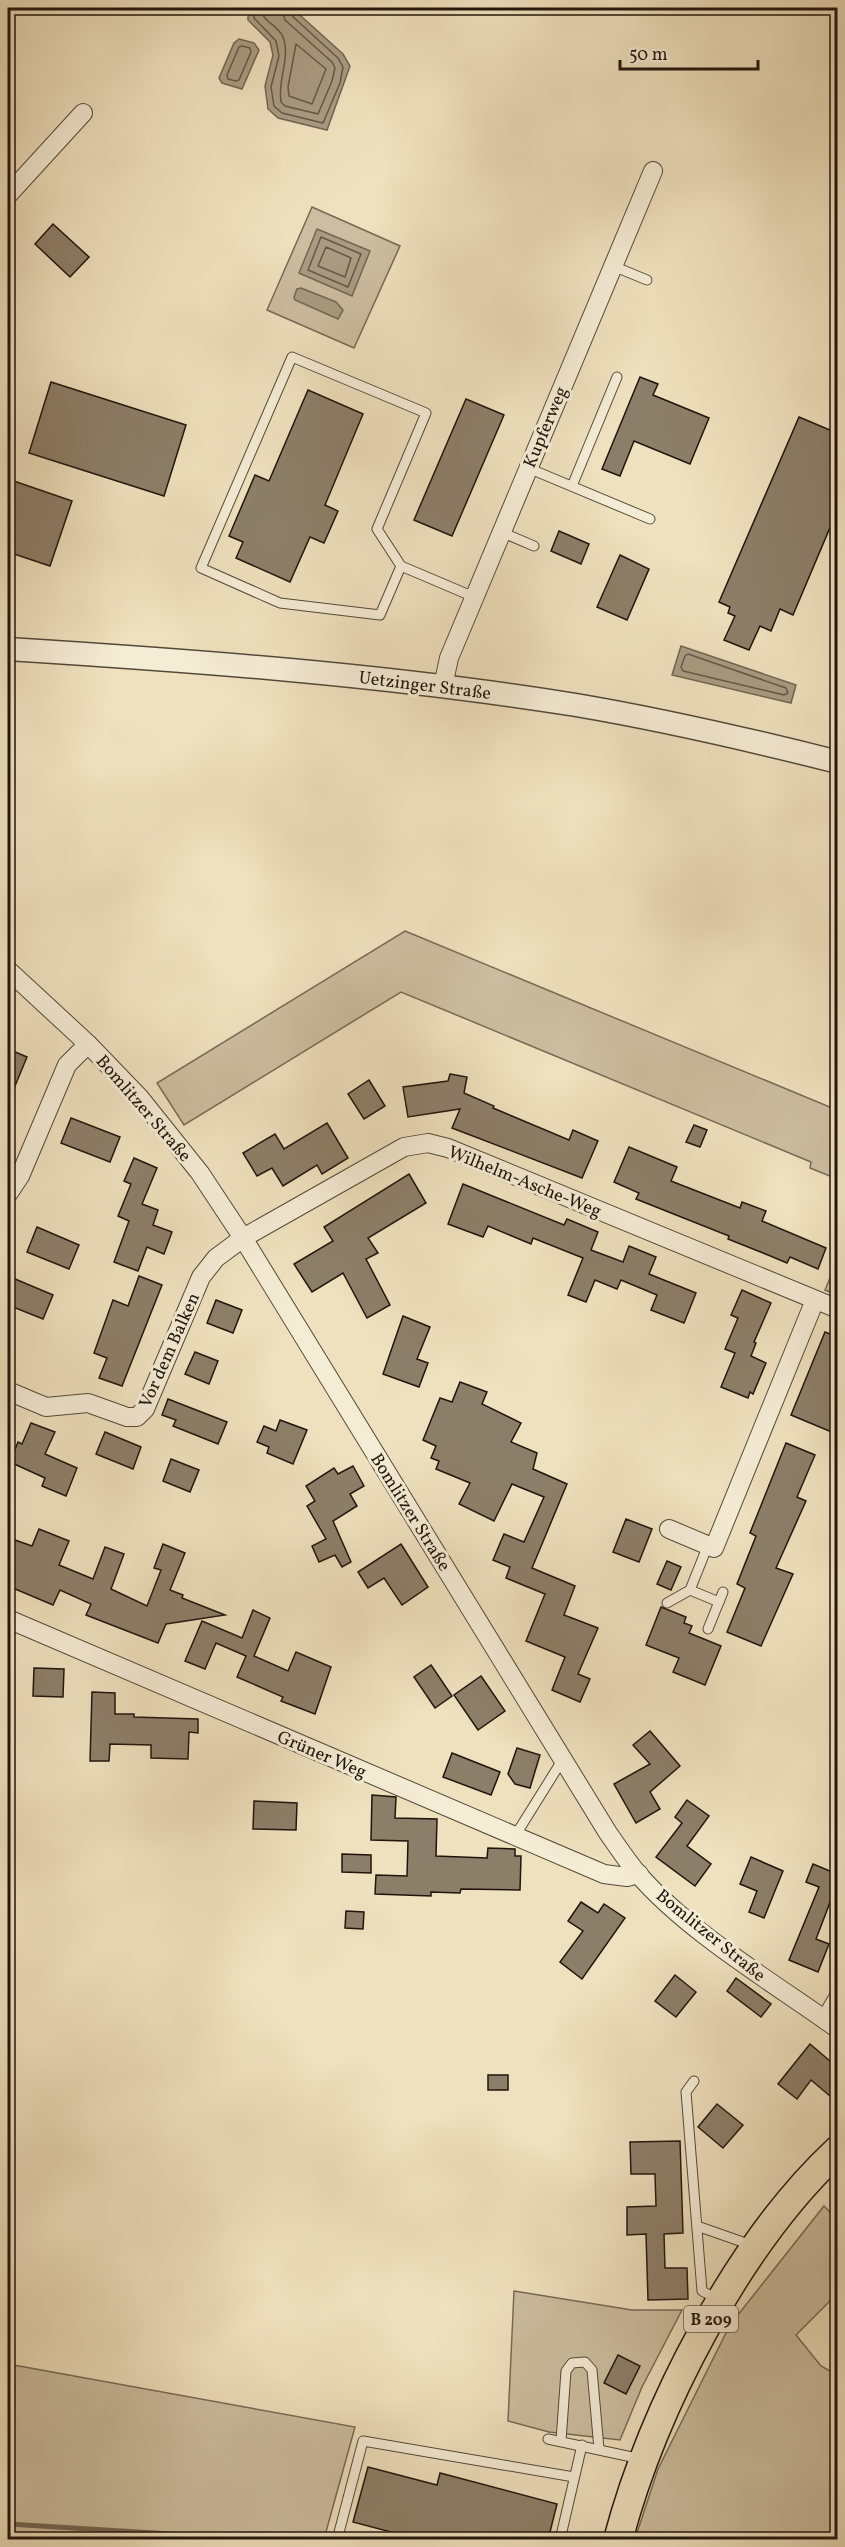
<svg xmlns="http://www.w3.org/2000/svg" width="845" height="2547" font-family="Vollkorn,serif">
	<rect width="100%" height="100%" fill="#efe1be"/>
	<filter id="stains"><feTurbulence type="fractalNoise" baseFrequency=".00333" numOctaves="4"/><feColorMatrix values="0 0 0 0 .2 0 0 0 0 .09 0 0 0 0 .02 0 0 0 .5 -.17"/></filter>
	<radialGradient id="worn" r=".72"><stop offset=".6" stop-color="#630" stop-opacity="0"/><stop offset="1" stop-color="#630" stop-opacity=".3"/></radialGradient>
	<g fill="#ccbea0" stroke="#766a56" stroke-width="1.5">
		<polygon points="312,207 400,246 354,348 267,310"/>
		<polygon points="405,931 837,1110 837,1179 810,1168 811,1162 401,992 184,1125 157,1083"/>
		<polygon points="837,1261 837,1295 825,1290"/>
		<polygon points="824,2206 837,2219 837,2294 796,2335 821,2366 837,2375 837,2539 635,2539 658,2469 730,2325"/>
		<polygon points="514,2291 632,2310 682,2310 642,2387 620,2440 549,2432 508,2421"/>
		<polygon points="8,2364 355,2427 324,2539 8,2539"/>
	</g>
	<g fill="#a99c82" stroke="#726653" stroke-width="1.5">
		<polygon points="248,8 292,8 343,54 350,66 327,130 278,118 268,109 265,86 273,55 270,42 248,20"/>
		<polygon points="239,39 254,43 259,50 242,89 222,83 219,78 234,43"/>
		<polygon points="317,229 370,251 352,296 299,273"/>
		<polygon points="301,288 336,302 343,310 338,319 295,300 294,297 297,289"/>
		<polygon points="681,646 796,685 791,703 672,675"/>
	</g>
	<g fill="none" stroke-linecap="round" stroke-linejoin="round">
		<g stroke="#645848" stroke-width="1.5">
			<polyline points="253,8 254,18 276,41 279,56 271,87 274,106 282,113 323,123 340,83 343,67 338,58 290,14 288,8"/>
			<path d="M261,8C261,21 278,25 283,37C291,58 277,80 281,102L285,106L318,114L332,81L335,68L332,62L285,20L281,8"/>
			<polygon points="296,44 326,69 312,104 289,96 288,87"/>
			<polygon points="242,46 250,48 251,52 239,80 236,81 228,79 227,75 239,47"/>
			<polygon points="321,237 361,254 348,287 308,270"/>
			<polygon points="326,247 351,258 345,277 318,266"/>
			<polygon points="688,654 786,688 788,693 784,695 683,671 681,667 685,656"/>
		</g>
		<polyline stroke="#726653" stroke-width="5" points="8,2524 268,2540"/>
	</g>
	<g fill="#8c7f69" stroke="#20150d" stroke-width="1.5">
		<polygon points="53,224 89,257 70,277 35,244"/>
		<polygon points="640,377 658,384 653,395 709,418 690,464 634,441 620,476 602,469"/>
		<polygon points="51,382 186,425 164,496 29,453"/>
		<polygon points="308,390 363,414 325,505 338,511 324,543 310,537 290,582 236,558 243,542 229,536 255,475 269,481"/>
		<polygon points="466,399 504,415 452,536 414,520"/>
		<polygon points="799,417 837,433 837,511 793,615 780,609 771,631 760,626 749,650 724,640 735,616 728,613 730,607 719,602"/>
		<polygon points="8,479 72,501 50,566 8,552"/>
		<polygon points="559,531 589,544 581,564 551,551"/>
		<polygon points="620,555 649,569 627,620 597,607"/>
		<polygon points="8,1049 27,1057 8,1103"/>
		<polygon points="450,1074 467,1077 464,1093 494,1106 493,1108 569,1140 573,1130 598,1141 582,1178 452,1128 460,1109 408,1117 403,1087 448,1081"/>
		<polygon points="369,1080 385,1106 364,1119 348,1094"/>
		<polygon points="71,1118 120,1137 110,1162 61,1143"/>
		<polygon points="327,1123 348,1158 322,1174 317,1165 283,1186 272,1168 257,1176 243,1153 275,1134 284,1149"/>
		<polygon points="694,1125 707,1130 700,1147 686,1142"/>
		<polygon points="629,1147 677,1167 671,1181 740,1208 742,1202 766,1211 762,1221 826,1248 818,1269 790,1257 787,1263 768,1255 728,1239 729,1236 636,1199 639,1193 614,1182"/>
		<polygon points="134,1158 157,1168 142,1204 158,1210 153,1225 172,1232 164,1254 147,1247 138,1271 114,1262 129,1221 118,1216 131,1184 124,1181"/>
		<polygon points="409,1174 426,1203 368,1238 378,1253 366,1259 390,1305 367,1318 343,1273 312,1292 294,1264 333,1241 324,1227"/>
		<polygon points="463,1184 564,1225 567,1219 598,1232 591,1250 623,1262 629,1246 656,1257 649,1274 696,1293 684,1323 651,1310 657,1295 621,1280 617,1289 595,1280 586,1302 568,1295 583,1258 533,1238 531,1244 488,1226 483,1237 448,1224"/>
		<polygon points="37,1227 79,1245 69,1269 27,1252"/>
		<polygon points="8,1276 53,1295 43,1319 8,1305"/>
		<polygon points="139,1276 162,1285 122,1386 99,1378 107,1358 94,1353 113,1300 128,1306"/>
		<polygon points="742,1290 771,1303 754,1342 756,1343 751,1356 766,1363 753,1394 750,1392 748,1398 721,1387 735,1353 725,1349 738,1318 731,1315"/>
		<polygon points="216,1300 242,1310 233,1333 207,1323"/>
		<polygon points="403,1316 430,1327 417,1359 428,1363 419,1387 383,1374"/>
		<polygon points="825,1332 837,1337 837,1424 834,1433 791,1415"/>
		<polygon points="195,1352 218,1361 209,1384 185,1374"/>
		<polygon points="460,1382 487,1392 482,1404 521,1423 511,1442 537,1453 533,1469 567,1484 532,1568 575,1586 564,1615 598,1628 578,1674 590,1679 580,1702 552,1690 565,1657 526,1641 545,1594 506,1578 510,1567 493,1560 504,1534 524,1542 544,1497 512,1484 494,1521 459,1504 470,1483 436,1469 439,1461 431,1458 436,1446 423,1440 440,1398 452,1402"/>
		<polygon points="168,1399 227,1422 218,1444 173,1426 176,1420 162,1415"/>
		<polygon points="280,1420 307,1430 293,1464 267,1453 269,1447 257,1442 264,1426 276,1431"/>
		<polygon points="31,1423 55,1432 45,1454 77,1468 66,1496 42,1486 45,1478 10,1462 18,1442 22,1444"/>
		<polygon points="105,1432 141,1447 133,1469 96,1454"/>
		<polygon points="786,1443 815,1455 797,1497 806,1501 776,1568 793,1574 761,1646 727,1632 745,1588 737,1584 756,1536 750,1533"/>
		<polygon points="171,1459 199,1470 190,1492 163,1481"/>
		<polygon points="353,1466 364,1486 350,1494 357,1506 333,1521 351,1562 342,1567 335,1555 319,1562 312,1546 326,1539 307,1506 315,1501 306,1486 334,1468 338,1474"/>
		<polygon points="626,1519 652,1529 639,1562 613,1552"/>
		<polygon points="39,1529 69,1541 59,1565 93,1579 105,1547 124,1554 111,1589 147,1606 161,1570 154,1568 163,1544 185,1553 170,1590 183,1595 182,1598 225,1615 166,1624 158,1643 86,1615 91,1604 60,1590 53,1605 8,1586 8,1549 11,1550 15,1540 32,1546"/>
		<polygon points="401,1544 428,1587 402,1605 384,1578 368,1588 358,1572"/>
		<polygon points="667,1561 681,1567 671,1590 657,1584"/>
		<polygon points="661,1607 686,1617 684,1623 692,1626 689,1633 721,1646 705,1685 673,1672 679,1658 646,1645"/>
		<polygon points="253,1610 270,1618 254,1656 288,1671 296,1652 331,1667 315,1714 281,1701 283,1697 237,1677 246,1656 216,1643 205,1669 185,1661 202,1621 242,1638"/>
		<polygon points="431,1665 452,1696 435,1708 414,1677"/>
		<polygon points="34,1668 64,1669 63,1697 33,1696"/>
		<polygon points="481,1676 505,1711 478,1730 454,1695"/>
		<polygon points="92,1692 115,1693 115,1714 134,1714 134,1717 198,1719 198,1733 189,1732 188,1759 151,1758 151,1745 110,1744 109,1761 90,1761"/>
		<polygon points="650,1731 680,1766 650,1792 660,1809 636,1823 614,1784 650,1764 633,1745"/>
		<polygon points="517,1748 540,1755 530,1788 515,1784 508,1774"/>
		<polygon points="452,1753 500,1772 491,1795 443,1777"/>
		<polygon points="372,1795 396,1797 395,1818 437,1819 436,1856 487,1858 488,1848 515,1849 515,1856 521,1856 520,1890 461,1889 460,1893 431,1892 431,1896 375,1894 376,1875 407,1876 408,1841 371,1840"/>
		<polygon points="687,1800 709,1816 687,1846 711,1864 695,1886 656,1857 682,1823 675,1817"/>
		<polygon points="254,1801 297,1803 296,1830 253,1829"/>
		<polygon points="342,1854 371,1855 371,1873 342,1872"/>
		<polygon points="751,1857 783,1871 764,1918 749,1912 757,1891 740,1884"/>
		<polygon points="813,1864 837,1874 837,1894 834,1892 816,1939 829,1944 818,1972 789,1960 819,1887 806,1882"/>
		<polygon points="581,1902 598,1913 604,1904 625,1918 582,1979 560,1962 583,1931 568,1921"/>
		<polygon points="346,1911 364,1912 363,1929 345,1928"/>
		<polygon points="675,1975 696,1992 676,2017 655,2001"/>
		<polygon points="736,1978 771,2004 761,2017 727,1991"/>
		<polygon points="810,2044 837,2067 837,2102 811,2080 797,2099 778,2084"/>
		<rect x="488" y="2075" width="20" height="15"/>
		<polygon points="717,2104 743,2125 723,2148 698,2127"/>
		<polygon points="680,2141 683,2233 664,2234 665,2268 687,2268 688,2299 648,2300 646,2234 627,2235 627,2207 656,2206 655,2174 631,2174 630,2142"/>
		<polygon points="618,2355 640,2366 626,2394 604,2383"/>
		<polygon points="368,2467 437,2485 440,2473 557,2504 548,2540 409,2540 410,2537 353,2522"/>
	</g>
	<g fill="none" stroke-linecap="round" stroke-linejoin="round">
		<g stroke="#544839" stroke-width="11">
			<g id="service">
				<polyline points="613,266 647,280"/>
				<polyline points="528,468 650,519"/>
				<polyline points="572,486 617,377"/>
				<polyline points="501,532 534,546"/>
				<polyline points="401,566 377,529 426,413 292,357 201,568 280,603 380,615 401,566 474,597"/>
				<polyline points="837,812 838,809"/>
				<polyline points="708,1545 690,1590 719,1602"/>
				<polyline points="667,1603 690,1590"/>
				<polyline points="708,1629 723,1592"/>
				<polyline points="515,1836 563,1759"/>
				<polyline points="694,2081 686,2092 702,2291 719,2300"/>
				<polyline points="697,2226 754,2246"/>
				<polyline points="548,2439 641,2459"/>
				<polyline points="561,2441 566,2371 572,2363 585,2362 592,2370 599,2449"/>
				<polyline points="337,2540 363,2441 574,2477"/>
				<polyline points="560,2540 582,2445"/>
			</g>
		</g>
		<g stroke="#544839" stroke-width="20">
			<g id="minor">
				<polyline points="8,195 83,113"/>
				<polyline points="443,686 449,658 653,171"/>
				<path d="M8,970L88,1044L140,1098L200,1173L243,1238L608,1833C618,1847 627,1861 638,1874C689,1933 774,1983 838,2029"/>
				<polyline points="8,1194 20,1176 67,1065 88,1044"/>
				<polyline points="8,1391 46,1407 88,1403 127,1417 137,1417 145,1409 201,1277 216,1258 243,1238 404,1147 428,1143 448,1148 838,1309"/>
				<polyline points="669,1529 714,1548 815,1300"/>
				<polyline points="8,1619 604,1874 627,1877 639,1874"/>
				<polyline points="825,2020 838,1998"/>
			</g>
		</g>
		<g stroke="#544839" stroke-width="25">
			<path id="tertiary" d="M8,649C198,661 388,675 576,705C664,720 751,740 838,762"/>
		</g>
		<g stroke="#20150d" stroke-width="31">
			<path id="primary" d="M618,2540C653,2408 738,2243 838,2150"/>
		</g>
		<use href="#service" stroke="#f5ecd5" stroke-width="9"/>
		<use href="#minor" stroke="#f5ecd5" stroke-width="18"/>
		<use href="#tertiary" stroke="#f5ecd5" stroke-width="22"/>
		<use href="#primary" stroke="#efe1be" stroke-width="28"/>
	</g>
	<g text-anchor="middle" stroke-width="6" stroke-linejoin="round" paint-order="stroke">
		<rect fill="#f5ecd5" stroke="#605649" stroke-width="1.5" x="684" y="2306" width="54" height="26" rx="4.5"/>
		<g font-size="16" font-weight="bold" fill="#20150d">
			<text x="711" y="2325">B 209</text>
		</g>
		<g font-size="18" fill="#20150d" stroke="#f5ecd5">
			<text transform="translate(545 427) rotate(-67)" y="6">Kupferweg</text>
			<text transform="translate(425 685) rotate(7)" y="6">Uetzinger Straße</text>
			<text transform="translate(144 1108) rotate(49)" y="6">Bomlitzer Straße</text>
			<text transform="translate(525 1181) rotate(22)" y="6">Wilhelm-Asche-Weg</text>
			<text transform="translate(169 1350) rotate(-66)" y="6">Vor dem Balken</text>
			<text transform="translate(411 1512) rotate(58)" y="6">Bomlitzer Straße</text>
			<text transform="translate(322 1754) rotate(23)" y="6">Grüner Weg</text>
			<text transform="translate(711 1935) rotate(39)" y="6">Bomlitzer Straße</text>
		</g>
	</g>
	<rect width="845" height="2547" fill="none" stroke="#efe1be" stroke-width="30"/>
	<rect x="9" y="9" width="827" height="2529" fill="none" stroke="#20150d" stroke-width="3"/>
	<rect x="15" y="15" width="815" height="2517" fill="none" stroke="#20150d" stroke-width="1.5"/>
	<path d="M620 60v9h138v-9" fill="none" stroke="#20150d" stroke-width="3"/>
	<text x="629" y="60" font-size="18" fill="#20150d" stroke="#f5ecd5" stroke-width="4.5" paint-order="stroke">50 m</text>
	<rect width="100%" height="100%" filter="url(#stains)"/>
	<rect width="100%" height="100%" fill="url(#worn)"/>
</svg>
